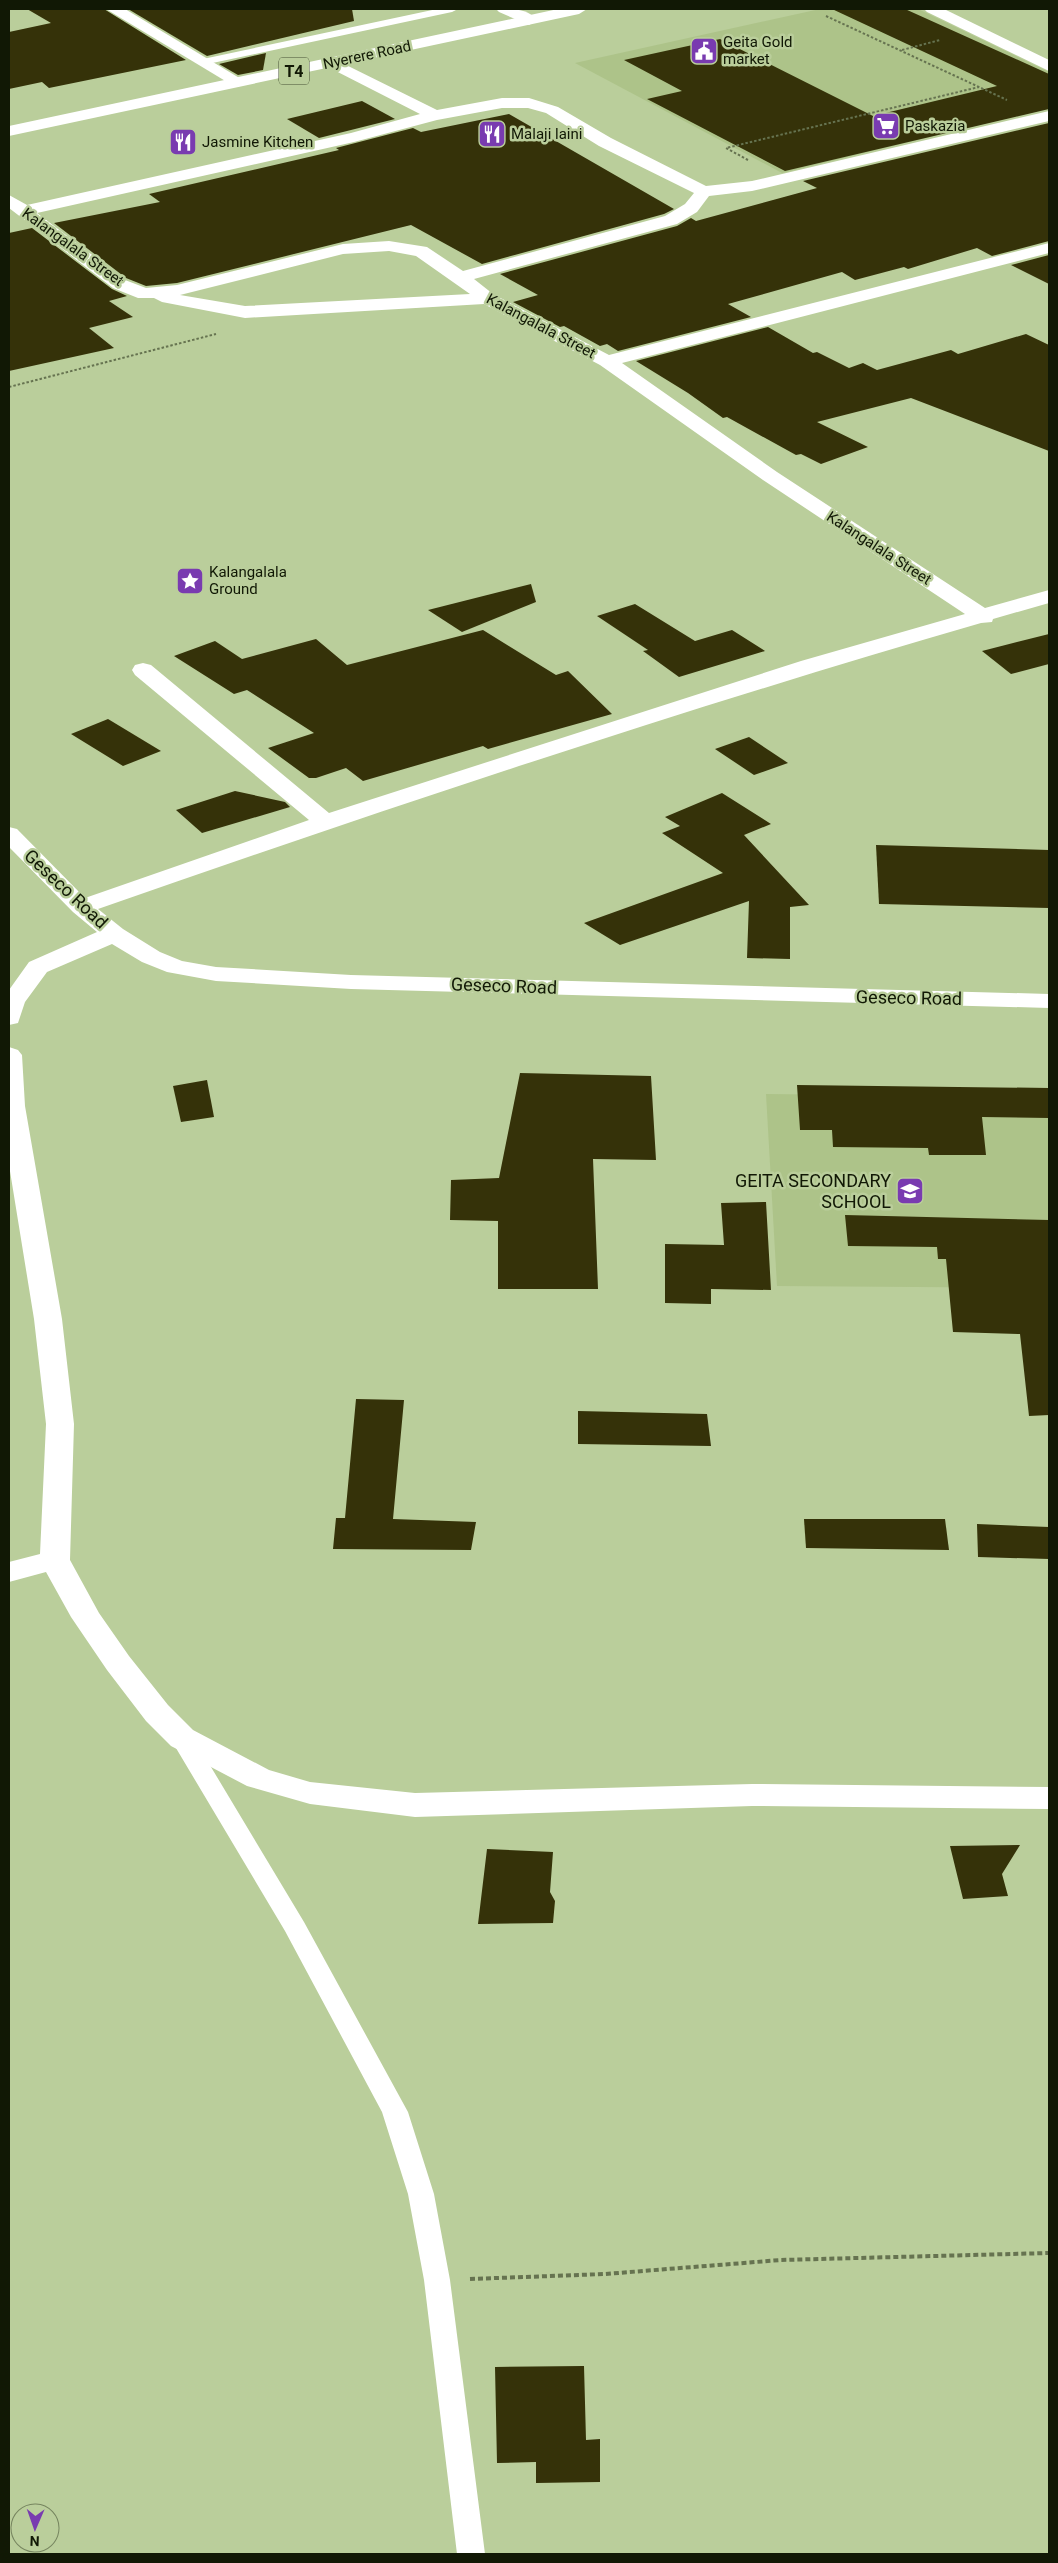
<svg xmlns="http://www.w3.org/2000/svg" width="1058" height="2563" font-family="Roboto,sans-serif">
	<rect width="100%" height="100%" fill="#bace9b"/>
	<g fill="#adc389">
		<polygon points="820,9 918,9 1049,72 1049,108 782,173 575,63"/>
		<polygon points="766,1094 1049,1097 1049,1288 777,1286"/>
	</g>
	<g fill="#353209">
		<polygon points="27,9 104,9 186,60 49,88 42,82 9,89 9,32 51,23"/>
		<polygon points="128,9 352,9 354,21 207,56"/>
		<polygon points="832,9 905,9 1049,74 1049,109 785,171 647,99 682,91 624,60 720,39 873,116 997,86"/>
		<polygon points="266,53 263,70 238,75 219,64"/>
		<polygon points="362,101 395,119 319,138 287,119"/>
		<polygon points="509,114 674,209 664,214 482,264 411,225 177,283 146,286 126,278 54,223 160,202 149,194 339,150 336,148 413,128 421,132"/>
		<polygon points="1049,123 1049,241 992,256 977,248 908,269 904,267 855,280 842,272 728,304 751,317 618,351 607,344 600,346 564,326 560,327 513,302 538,295 500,274 677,226 691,218 696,221 817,188 803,181"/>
		<polygon points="32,228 112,289 127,296 109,301 133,317 89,328 114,348 9,371 9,233"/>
		<polygon points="1049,255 1049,284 1011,265"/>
		<polygon points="768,327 813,353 817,352 849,368 863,363 877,370 951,350 958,354 1026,334 1049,345 1049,451 911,398 817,422 868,447 821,464 801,454 796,455 727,417 723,418 688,393 636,361"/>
		<polygon points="531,584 536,602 462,632 428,610"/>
		<polygon points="635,604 695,641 732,630 765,651 679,677 643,651 648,650 597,616"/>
		<polygon points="483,630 556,675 568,671 612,714 488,749 483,746 363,781 346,768 316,778 309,778 268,748 314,733 247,690 234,694 174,656 215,641 242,659 316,639 347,665"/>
		<polygon points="1049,634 1049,664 1011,674 982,651"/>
		<polygon points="108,719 161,751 123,766 71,734"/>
		<polygon points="749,737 788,763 754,775 715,749"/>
		<polygon points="235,791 285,802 290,807 202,833 176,810"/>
		<polygon points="722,793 771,824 744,835 809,905 790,907 790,959 747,958 749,901 620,945 584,923 723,873 662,833 680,826 665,817"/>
		<polygon points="876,845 1049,850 1049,908 879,904"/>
		<polygon points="520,1073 651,1076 656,1160 593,1159 598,1289 498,1289 498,1221 450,1220 451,1180 499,1178"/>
		<polygon points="207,1080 214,1117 181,1122 173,1086"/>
		<polygon points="797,1085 1049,1088 1049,1118 982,1117 986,1155 929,1155 928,1148 833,1147 832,1130 800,1130"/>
		<polygon points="766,1202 771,1290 711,1289 711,1304 665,1303 665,1244 724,1245 721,1203"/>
		<polygon points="845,1215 1049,1220 1049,1415 1029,1416 1020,1334 953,1332 946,1259 938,1259 937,1247 848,1246"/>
		<polygon points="356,1399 404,1400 393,1519 476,1522 471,1550 333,1549 336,1518 345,1518"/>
		<polygon points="578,1411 707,1414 711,1446 578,1444"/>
		<polygon points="804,1519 945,1519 949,1550 806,1548"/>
		<polygon points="977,1524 1049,1527 1049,1559 978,1557"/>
		<polygon points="1020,1845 1002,1874 1008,1896 963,1899 950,1846"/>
		<polygon points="487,1849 553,1852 550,1892 555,1901 553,1923 478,1924"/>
		<polygon points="584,2366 586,2440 600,2439 600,2482 536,2483 536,2462 497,2463 495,2367"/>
	</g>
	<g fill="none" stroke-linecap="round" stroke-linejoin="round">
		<g stroke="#667350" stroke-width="2" stroke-dasharray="2.5 2" stroke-linecap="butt">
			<polyline points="826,16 1007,100"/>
			<polyline points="902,50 940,40"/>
			<polyline points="748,160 726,148 979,87"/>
			<polyline points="9,387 216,334"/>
		</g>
		<polyline stroke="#667350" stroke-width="4" stroke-dasharray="5 3" stroke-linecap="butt" points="470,2279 605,2274 781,2260 1049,2253"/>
		<g fill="#fff" fill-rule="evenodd">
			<polygon points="437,9 458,9 452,12 203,65 197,62 203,59"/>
			<polygon points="182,1730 190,1732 304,1922 408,2112 434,2194 450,2280 485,2554 457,2554 424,2280 408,2194 382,2112 285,1931 170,1738 174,1732"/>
		</g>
		<g fill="#fff" fill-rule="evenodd">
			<polygon points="106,9 125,9 246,82 238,87 232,85"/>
			<path d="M496,9C509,8 528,8 537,20L529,25L499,12Z"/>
			<path d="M332,58L437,110L502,98H529L558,107L611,138L706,186L752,181L1049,111V121L752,191L709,196L697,212L677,224L474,279L493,294L609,355L1049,243V253L622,363L777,472L985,608L1049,590V603L993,619L992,622L981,623C684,709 390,807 98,909L123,929L160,952L182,961L216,967L351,975L1049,994V1008L351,989L216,981L167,972L142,962L112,944L47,972L25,1002L18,1023L9,1025V990L29,962L97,932L73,912L9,847V827L17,829L85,898L309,820L135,675L132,670L135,665L143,663L151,665L329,813L801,661L965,614L763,480L600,365L484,304L245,318L162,302L154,298H138L113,288L9,208V195L27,205L351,133L420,114L326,66L324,63ZM502,108H528L546,113L599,146L694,193L685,204L665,216L463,271L427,247L389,241L343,244L177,285L146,288L125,280L37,213L354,142L437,120ZM389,251L416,256L470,294L245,306L180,295L343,254Z"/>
			<polygon points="9,1047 18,1050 22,1055 25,1106 62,1319 74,1424 70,1560 99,1613 129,1656 168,1705 193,1730 269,1770 310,1782 415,1793 752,1784 1049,1787 1049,1809 752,1806 415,1817 310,1804 247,1786 171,1746 146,1721 107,1670 71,1617 46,1572 9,1582 9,1562 40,1554 46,1424 34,1319 9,1165"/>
		</g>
		<polygon fill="#fff" fill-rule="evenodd" points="924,9 944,9 1049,60 1049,71 927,12"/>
		<polygon fill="#fff" fill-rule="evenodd" points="558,9 587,9 579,14 9,136 9,126"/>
	</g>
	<defs>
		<g id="civic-square" transform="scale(1.4375)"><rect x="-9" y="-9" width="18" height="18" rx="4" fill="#793bb0" stroke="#bace9b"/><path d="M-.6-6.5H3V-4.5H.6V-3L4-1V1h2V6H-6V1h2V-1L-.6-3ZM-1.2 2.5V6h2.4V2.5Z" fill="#fff"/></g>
		<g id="supermarket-square" transform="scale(1.4375)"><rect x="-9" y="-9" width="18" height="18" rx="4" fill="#793bb0" stroke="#bace9b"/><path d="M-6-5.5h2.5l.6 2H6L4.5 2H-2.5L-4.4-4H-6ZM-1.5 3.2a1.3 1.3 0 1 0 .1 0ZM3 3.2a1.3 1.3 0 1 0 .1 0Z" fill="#fff"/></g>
		<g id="restaurant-square" transform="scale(1.4375)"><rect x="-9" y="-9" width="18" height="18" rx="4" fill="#793bb0" stroke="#bace9b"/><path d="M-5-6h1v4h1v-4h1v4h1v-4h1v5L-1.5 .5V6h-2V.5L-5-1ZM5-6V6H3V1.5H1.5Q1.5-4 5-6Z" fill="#fff"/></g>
		<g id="sight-square" transform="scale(1.4375)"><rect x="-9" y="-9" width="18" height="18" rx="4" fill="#793bb0" stroke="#bace9b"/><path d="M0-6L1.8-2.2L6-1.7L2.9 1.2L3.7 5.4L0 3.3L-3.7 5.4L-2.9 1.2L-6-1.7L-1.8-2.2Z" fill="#fff"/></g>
		<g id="school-square" transform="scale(1.4375)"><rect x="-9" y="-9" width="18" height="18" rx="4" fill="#793bb0" stroke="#bace9b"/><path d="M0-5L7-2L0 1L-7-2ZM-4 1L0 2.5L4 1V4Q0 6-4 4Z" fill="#fff"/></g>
	</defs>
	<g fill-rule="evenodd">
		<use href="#civic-square" x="704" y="51"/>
		<use href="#supermarket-square" x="886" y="126"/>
		<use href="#restaurant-square" x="492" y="134"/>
		<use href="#restaurant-square" x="183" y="142"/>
		<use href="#sight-square" x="190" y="581"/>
		<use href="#school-square" x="910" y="1191"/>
	</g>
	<g text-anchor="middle" stroke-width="5" stroke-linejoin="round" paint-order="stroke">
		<g font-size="15" fill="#111805" stroke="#bace9b" text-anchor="start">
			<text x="723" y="47">Geita Gold<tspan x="723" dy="17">market</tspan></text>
			<text x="905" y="131">Paskazia</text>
			<text x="511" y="139">Malaji laini</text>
			<text x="202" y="147">Jasmine Kitchen</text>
			<text x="209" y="577">Kalangalala<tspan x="209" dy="17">Ground</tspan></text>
		</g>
		<g font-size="15" fill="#111805" stroke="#bace9b">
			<text transform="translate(367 55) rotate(-12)" y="5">Nyerere Road</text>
			<text transform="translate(73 247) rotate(36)" y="5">Kalangalala Street</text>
			<text transform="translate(541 326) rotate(28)" y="5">Kalangalala Street</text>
			<text transform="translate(879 548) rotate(33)" y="5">Kalangalala Street</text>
		</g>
		<rect fill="#bace9b" stroke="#444f32" stroke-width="1" x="279" y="57.5" width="30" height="27" rx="4"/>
		<g font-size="16" font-weight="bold" fill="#111805">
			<text x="294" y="77">T4</text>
		</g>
		<g font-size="18" fill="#111805" stroke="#bace9b">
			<text transform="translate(66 889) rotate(43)" y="6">Geseco Road</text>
			<text transform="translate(504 986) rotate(2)" y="6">Geseco Road</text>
			<text transform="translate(909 998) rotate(1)" y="6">Geseco Road</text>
		</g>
		<g font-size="18" fill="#111805" stroke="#bace9b" text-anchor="end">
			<text x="891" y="1187">GEITA SECONDARY<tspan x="891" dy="21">SCHOOL</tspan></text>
		</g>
	</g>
	<rect width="1058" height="2563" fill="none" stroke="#111805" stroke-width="20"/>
	<g transform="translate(35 2528) rotate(182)"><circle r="24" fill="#bace9b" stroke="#76855f"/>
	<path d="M0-4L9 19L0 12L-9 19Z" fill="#793bb0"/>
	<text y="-8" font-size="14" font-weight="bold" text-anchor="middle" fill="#111805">N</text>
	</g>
</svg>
